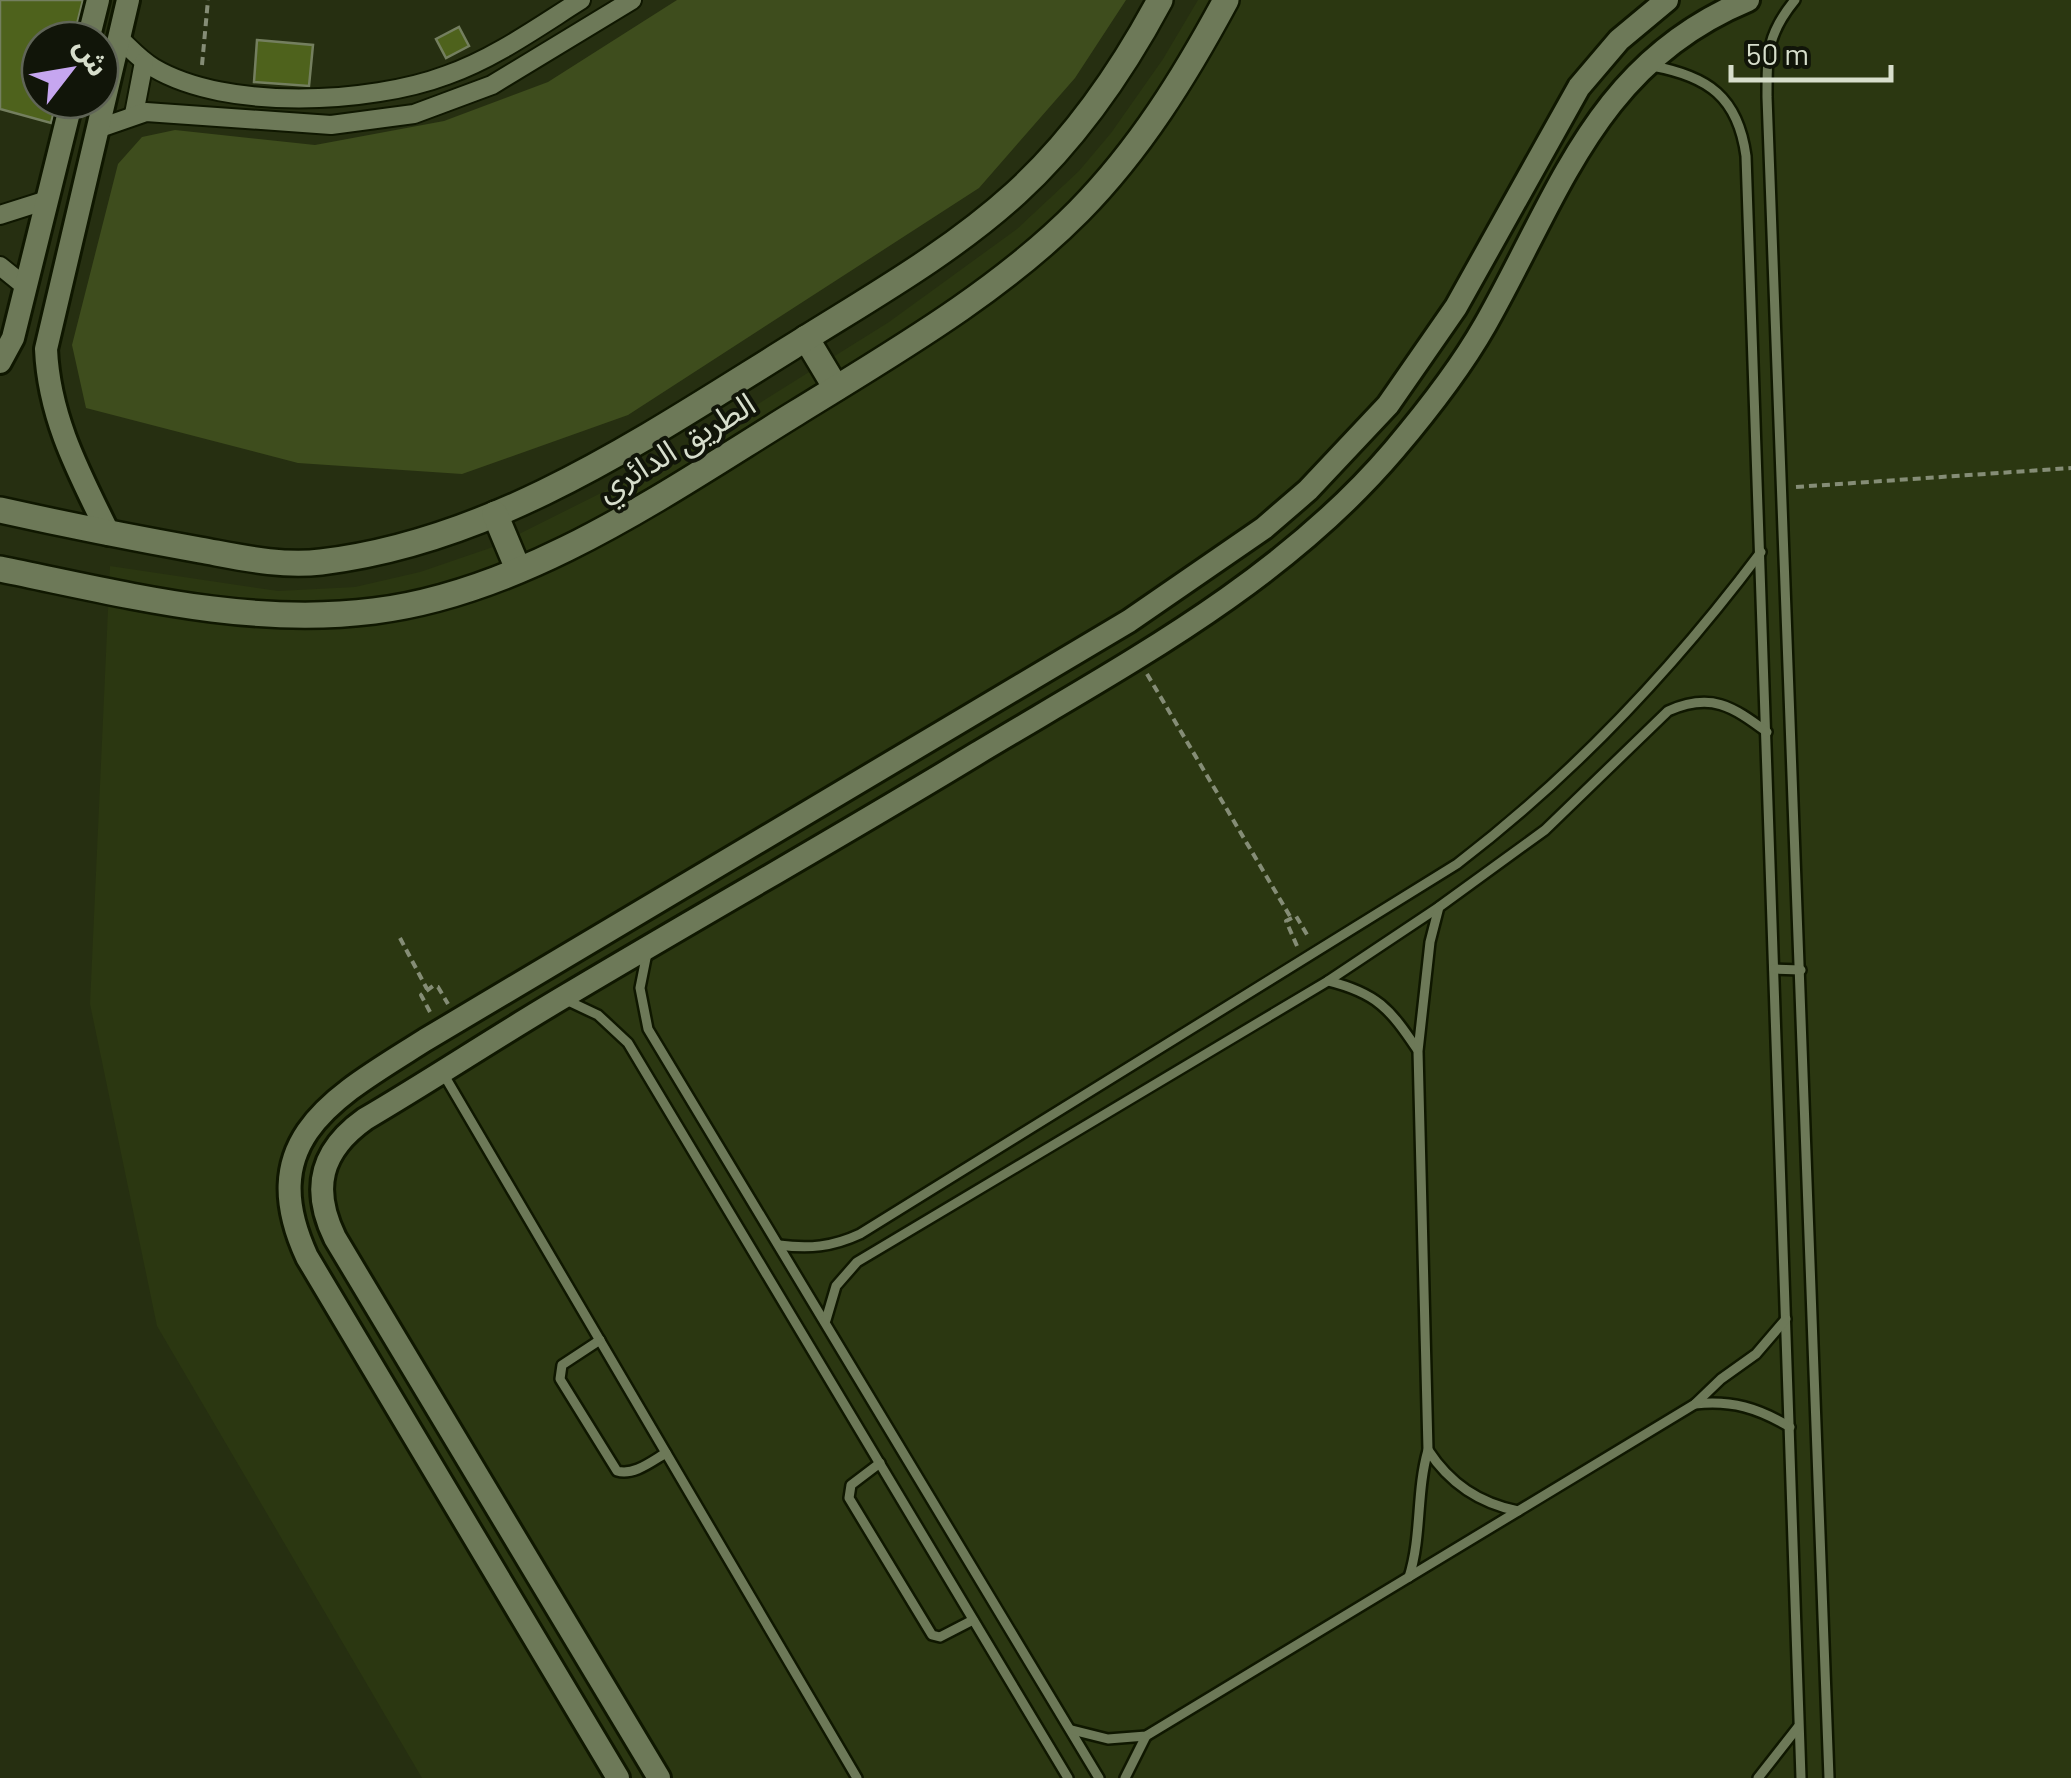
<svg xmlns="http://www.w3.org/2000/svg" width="2071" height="1778" font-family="Barlow,'Noto Sans Arabic',sans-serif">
	<rect width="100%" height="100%" fill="#262f11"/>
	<polygon fill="#2b3711" points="1198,0 2071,0 2071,1778 422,1778 157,1326 90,1004 110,566 278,591 355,587 420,572 493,547 629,479 755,406 889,322 1017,229 1079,171 1111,133 1163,59"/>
	<polygon fill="#3e4d1d" points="677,0 1126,0 1075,78 979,188 628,415 462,474 298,463 86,408 72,345 118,164 142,137 175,130 315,145 444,121 548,82"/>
	<g fill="#4e621c" stroke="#747f5f" stroke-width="2.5">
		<polygon points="0,0 83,0 73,40 40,40 40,100 57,100 51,123 0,109"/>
		<polygon points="459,27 469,46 446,58 436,39"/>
		<polygon points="257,40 313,45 309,86 254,82"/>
	</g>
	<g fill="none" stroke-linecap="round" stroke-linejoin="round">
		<g stroke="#0f1700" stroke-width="14">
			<g id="service">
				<path d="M1795,0C1767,34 1767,54 1767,97L1829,1778"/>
				<path d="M1652,66C1708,76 1738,97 1746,156L1801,1778"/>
				<polyline points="647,953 640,988 648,1029 1099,1778"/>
				<polyline points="1774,969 1801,970"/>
				<path d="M1328,981C1377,993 1390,1009 1417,1049"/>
				<polyline points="564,999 598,1015 628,1043 1068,1778"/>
				<polyline points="444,1075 857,1778"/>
				<path d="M779,1245C809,1249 832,1247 860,1234L1457,864C1572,776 1674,668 1761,552"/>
				<path d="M826,1320L836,1286L857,1262L1328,981L1439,907L1545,830L1668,711C1711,692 1732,706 1767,732"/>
				<path d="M600,1340L562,1365L560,1379L617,1471C634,1476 652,1461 666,1453"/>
				<path d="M1695,1404C1732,1400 1758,1408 1790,1427"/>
				<path d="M1428,1450C1450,1484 1479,1503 1518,1511"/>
				<polyline points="880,1463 851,1485 849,1498 932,1635 940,1637 973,1620"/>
				<path d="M1409,1577C1422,1536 1416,1492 1428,1450L1418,1051L1430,942L1439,907"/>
				<polyline points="1072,1730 1108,1739 1146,1736 1695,1404 1721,1379 1756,1354 1786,1319"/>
				<polyline points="1125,1778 1146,1736"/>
				<polyline points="1758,1778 1798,1727"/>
			</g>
		</g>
		<g stroke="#0f1700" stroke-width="22">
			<g id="minor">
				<path d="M119,38C130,48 140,60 154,68C227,111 370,104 447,75C495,58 538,27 581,0"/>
				<polyline points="134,114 144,62"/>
				<polyline points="97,129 146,112 331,125 414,114 492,85 632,0"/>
				<polyline points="0,215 47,200"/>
				<polyline points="0,266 26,287"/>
			</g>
		</g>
		<g stroke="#0f1700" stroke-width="28">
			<g id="tertiary">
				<polyline points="88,40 98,0"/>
				<polyline points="0,362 13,338 72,100"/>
				<path d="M109,534C79,473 49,418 46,349L128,0"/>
				<path d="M618,1778L307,1257C252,1138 337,1096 425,1040L1129,621L1264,528L1308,490L1388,405L1456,307L1579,87L1619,40L1667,0"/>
				<path d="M659,1778L335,1238C311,1189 320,1151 365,1119C433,1079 499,1035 567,995C703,914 841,836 976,754C1124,665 1281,583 1394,450C1427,411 1460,369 1485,325C1560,193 1596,63 1748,0"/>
			</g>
		</g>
		<g stroke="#0f1700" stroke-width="30">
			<g id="secondary">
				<polyline points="806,338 836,388"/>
				<path d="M0,510C67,525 133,538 200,550C239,557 281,567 321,562C496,541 645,438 792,347C868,299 949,254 1016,193C1076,138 1122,71 1160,0"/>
				<polyline points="495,514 518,569"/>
				<path d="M0,569C124,594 247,627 374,611C527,592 669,491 796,413C893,353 999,292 1079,211C1140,149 1185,76 1226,0"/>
			</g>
		</g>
		<g stroke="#858d76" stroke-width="4" stroke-dasharray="8 5" stroke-linecap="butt">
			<polyline points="202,65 208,0"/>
			<polyline points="1796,487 2071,468"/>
			<polyline points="1147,674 1291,918"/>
			<polyline points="400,938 427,989"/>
			<polyline points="1297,946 1286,921 1296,916 1309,938"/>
			<polyline points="430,1012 421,995 433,986 438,987 448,1004"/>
		</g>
		<use href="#service" stroke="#6d7958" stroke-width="9"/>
		<use href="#minor" stroke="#6d7958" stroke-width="18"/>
		<use href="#tertiary" stroke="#6d7958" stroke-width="22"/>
		<use href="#secondary" stroke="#6d7958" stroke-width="25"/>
	</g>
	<g text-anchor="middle" stroke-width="8" stroke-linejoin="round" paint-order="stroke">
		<g font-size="32" fill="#d7decc" stroke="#111509">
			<text transform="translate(676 447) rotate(-31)" y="11">الطريق الدائري</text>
		</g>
	</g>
	<g transform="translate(70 70) rotate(59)"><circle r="48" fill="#111509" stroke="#606557" stroke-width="2.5"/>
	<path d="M0-8L18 38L0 25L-18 38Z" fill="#c6a6f0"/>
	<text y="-15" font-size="28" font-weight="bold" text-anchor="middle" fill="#d7decc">ش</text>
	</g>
	<path d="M1731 65v15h160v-15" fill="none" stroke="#d7decc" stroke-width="5"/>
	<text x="1746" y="65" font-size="30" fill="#d7decc" stroke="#111509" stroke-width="8" paint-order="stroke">50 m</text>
</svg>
